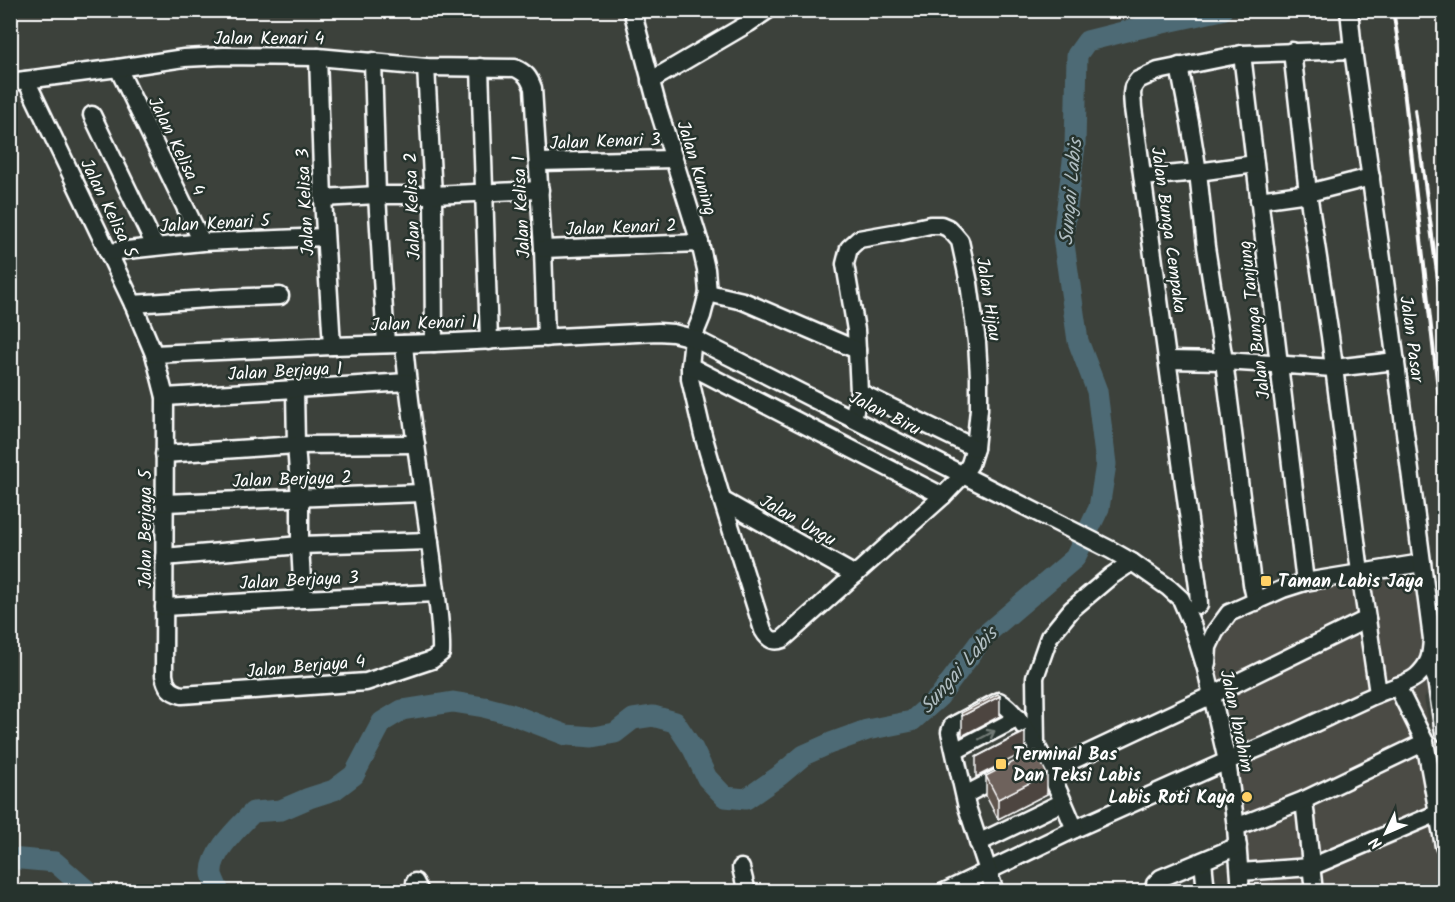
<svg xmlns="http://www.w3.org/2000/svg" width="1455" height="902" font-family="Kalam,sans-serif">
	<rect width="100%" height="100%" fill="#3c413b"/>
	<filter id="ink" filterUnits="userSpaceOnUse"><feTurbulence type="fractalNoise" baseFrequency=".0167" numOctaves="2"/><feDisplacementMap in="SourceGraphic" scale="12" xChannelSelector="R" yChannelSelector="G"/><feConvolveMatrix kernelMatrix="1 2 1 2 8 2 1 2 1" color-interpolation-filters="sRGB"/></filter>
	<g filter="url(#ink)">
		<polygon fill="#4b4b45" points="1431,576 1444,657 1436,679 1424,698 1444,808 1444,891 1246,891 1213,649 1223,628 1245,614 1310,588"/>
		<g fill="none" stroke-linecap="round" stroke-linejoin="round">
			<g stroke="#4e6a74" stroke-width="21">
				<polyline points="10,858 55,862 89,892"/>
				<path d="M219,892C217,886 213,879 212,874C210,853 240,826 253,812L281,810L309,798L334,790L354,775L382,722L402,710L453,702L484,707L511,714L566,735L593,737L615,733L633,719L653,716L675,722L693,749L707,778L725,797L746,799L779,776L804,755L831,743L867,730L912,721L939,697L985,635L1075,558L1099,508L1106,464L1097,391L1078,341L1063,237L1075,146L1077,55L1087,41L1131,30L1222,10"/>
			</g>
			<g stroke="#fff" stroke-width="21">
				<g id="minor">
					<path d="M632,10L658,108L700,243L706,269L708,293L702,316L693,338L690,366V379L703,435L722,500L763,630C768,639 773,643 783,639L943,496L963,475L970,464L975,448L979,409V376L977,342L969,283L960,241L954,234L948,228L941,225H930L899,232L859,239L849,248L845,264L856,330L859,392L853,419"/>
					<polyline points="1292,51 1308,193 1330,336 1360,572 1378,693"/>
					<polyline points="1242,54 1305,582"/>
					<polyline points="318,57 323,198 332,346"/>
					<polyline points="373,61 377,195 386,344"/>
					<polyline points="1179,66 1190,123 1198,172 1206,247 1224,361 1252,584 1256,602"/>
					<polyline points="426,67 433,195 434,343"/>
					<polyline points="480,67 489,341"/>
					<polyline points="118,68 202,242"/>
					<path d="M26,80L133,304L154,354L165,397L164,675C166,687 170,692 182,695L366,682L432,660L441,653C442,626 436,593 433,566C424,492 410,418 404,344"/>
					<polyline points="650,81 749,23 768,10"/>
					<path d="M10,82L118,68L184,58L224,56L318,57L426,67L515,68C526,73 529,77 533,88L543,249L546,338"/>
					<polyline points="92,115 155,246"/>
					<polyline points="538,162 674,159"/>
					<polyline points="1143,177 1198,172 1255,164"/>
					<polyline points="323,198 377,195 433,195 540,190"/>
					<polyline points="1259,200 1308,193 1371,177"/>
					<polyline points="543,249 700,243"/>
					<polyline points="108,252 202,242 325,237"/>
					<polyline points="708,293 743,301 857,350"/>
					<polyline points="133,304 222,298 280,296"/>
					<polyline points="154,354 332,346 434,343 658,332 673,333 693,338 1111,550 1132,562 1169,588 1181,599 1193,627 1206,669 1227,761 1236,827 1241,892"/>
					<polyline points="1167,360 1224,361 1334,368 1396,361"/>
					<polyline points="690,366 943,496"/>
					<polyline points="295,390 296,445 300,498 300,545 303,599"/>
					<polyline points="859,392 975,448"/>
					<polyline points="165,397 407,382"/>
					<polyline points="164,454 296,445 416,444"/>
					<polyline points="722,500 855,575"/>
					<polyline points="164,503 422,493"/>
					<polyline points="164,557 300,545 430,541"/>
					<polyline points="1199,605 1198,587 1133,108 1132,94 1133,87 1138,80 1158,71 1242,54 1353,50"/>
					<polyline points="164,607 303,599 436,593"/>
					<polyline points="1207,663 1208,647 1215,632 1229,613 1283,589 1305,582 1422,563"/>
					<polyline points="1429,663 1436,679 1444,733"/>
					<polyline points="1397,686 1425,742 1444,846"/>
					<polyline points="1036,746 1035,677 1049,637 1072,609 1111,576 1132,562"/>
					<polyline points="955,751 1018,718"/>
					<polyline points="1048,772 1212,695 1367,619"/>
					<polyline points="965,795 1005,774"/>
					<polyline points="1304,800 1314,892"/>
					<polyline points="1236,827 1304,800 1425,742"/>
					<polyline points="978,843 1063,802"/>
					<polyline points="1203,861 1206,892"/>
					<polyline points="741,868 747,892"/>
					<polyline points="1240,872 1311,867 1438,813"/>
					<polyline points="415,882 420,892"/>
					<path d="M944,892L1075,829L1227,761C1278,742 1326,717 1375,695C1387,689 1408,684 1417,676C1430,664 1431,656 1432,639L1389,310L1353,50L1349,10"/>
					<path d="M995,892L967,807L950,732L952,726L999,701C1033,723 1058,791 1075,829"/>
					<polyline points="1153,892 1155,884 1161,878 1238,846"/>
				</g>
			</g>
			<use href="#minor" stroke="#26332d" stroke-width="16"/>
			<g stroke="#fff" stroke-width="4">
				<polyline points="1393,10 1400,54 1444,442"/>
				<polyline points="1415,110 1444,324"/>
			</g>
		</g>
		<polygon fill="#5f544e" stroke="#fff" stroke-width="1.5" points="986,776 1047,794 998,819 986,796"/>
		<g fill="#4d4540" stroke="#fff" stroke-width="1.5">
			<polygon points="1000,696 1000,716 962,736 962,716"/>
			<polygon points="1025,732 1025,752 976,777 976,757"/>
			<polygon points="1047,774 1047,794 998,819 998,799"/>
		</g>
		<g fill="#6e625b" stroke="#fff" stroke-width="1.5">
			<polygon points="998,694 1000,696 962,716 961,713"/>
			<polygon points="1025,731 1025,732 976,757"/>
			<polygon points="1035,751 1047,774 998,799 986,776"/>
		</g>
		<defs><path id="oneway-shaft" d="M-6 0H5M1.5-3L5.5 0L1.5 3" fill="none" stroke-width="1.6" stroke-linecap="round" stroke-linejoin="round" transform="scale(1.5)"/></defs>
		<use stroke="#727a76" href="#oneway-shaft" transform="translate(987 735) rotate(-28)"/>
	</g>
	<g fill="#ffd166" stroke="#26332d" stroke-width="2">
		<rect x="1260" y="575" width="12" height="12" rx="3"/>
		<rect x="995" y="758" width="12" height="12" rx="3"/>
		<circle cx="1247" cy="797" r="6"/>
	</g>
	<g text-anchor="middle" stroke-width="5" stroke-linejoin="round" paint-order="stroke">
		<g font-size="18" fill="#fff" stroke="#26332d">
			<text x="269" y="44">Jalan Kenari 4</text>
			<text transform="translate(605 141) rotate(-2)" y="6">Jalan Kenari 3</text>
			<text transform="translate(177 146) rotate(64)" y="6">Jalan Kelisa 4</text>
			<text transform="translate(697 168) rotate(73)" y="6">Jalan Kuning</text>
			<text transform="translate(305 202) rotate(-93)" y="6">Jalan Kelisa 3</text>
			<text transform="translate(412 206) rotate(-92)" y="6">Jalan Kelisa 2</text>
			<text transform="translate(521 207) rotate(-93)" y="6">Jalan Kelisa 1</text>
			<text transform="translate(109 208) rotate(64)" y="6">Jalan Kelisa 5</text>
			<text transform="translate(215 223) rotate(-3)" y="6">Jalan Kenari 5</text>
			<text transform="translate(621 227) rotate(-2)" y="6">Jalan Kenari 2</text>
			<text transform="translate(1169 230) rotate(82)" y="6">Jalan Bunga Cempaka</text>
			<text transform="translate(989 299) rotate(81)" y="6">Jalan Hijau</text>
			<text transform="translate(1254 320) rotate(-97)" y="6">Jalan Bunga Tanjung</text>
			<text transform="translate(424 323) rotate(-2)" y="6">Jalan Kenari 1</text>
			<text transform="translate(1412 339) rotate(82)" y="6">Jalan Pasar</text>
			<text transform="translate(285 371) rotate(-3)" y="6">Jalan Berjaya 1</text>
			<text transform="translate(885 413) rotate(27)" y="6">Jalan Biru</text>
			<text transform="translate(292 479) rotate(-2)" y="6">Jalan Berjaya 2</text>
			<text transform="translate(798 520) rotate(30)" y="6">Jalan Ungu</text>
			<text transform="translate(145 529) rotate(-90)" y="6">Jalan Berjaya 5</text>
			<text transform="translate(299 580) rotate(-3)" y="6">Jalan Berjaya 3</text>
			<text transform="translate(306 666) rotate(-5)" y="6">Jalan Berjaya 4</text>
			<text transform="translate(1237 721) rotate(78)" y="6">Jalan Ibrahim</text>
		</g>
		<g font-size="18" font-weight="bold" fill="#fff" stroke="#26332d" text-anchor="start">
			<text x="1278" y="587">Taman Labis Jaya</text>
			<text x="1013" y="760">Terminal Bas<tspan x="1013" dy="21">Dan Teksi Labis</tspan></text>
			<text x="1235" y="803" text-anchor="end">Labis Roti Kaya</text>
		</g>
		<g font-size="20" font-style="italic" fill="#afbcc0" stroke="#26332d">
			<text transform="translate(1070 192) rotate(-85)" y="7">Sungai Labis</text>
			<text transform="translate(958 670) rotate(-49)" y="7">Sungai Labis</text>
		</g>
	</g>
	<rect width="1455" height="902" fill="none" stroke="#26332d" stroke-width="36"/>
	<rect x="18" y="18" width="1419" height="866" fill="none" stroke="#fff" stroke-width="2" filter="url(#ink)"/>
	<g transform="translate(1386 833) rotate(226)" stroke="#26332d" stroke-width="4.5" paint-order="stroke">
	<path d="M0-4.5L10 22L0 15L-10 22Z" fill="#ffffff"/>
	<text y="-9" font-size="16" font-weight="bold" text-anchor="middle" fill="#ffffff">N</text>
	</g>
</svg>
